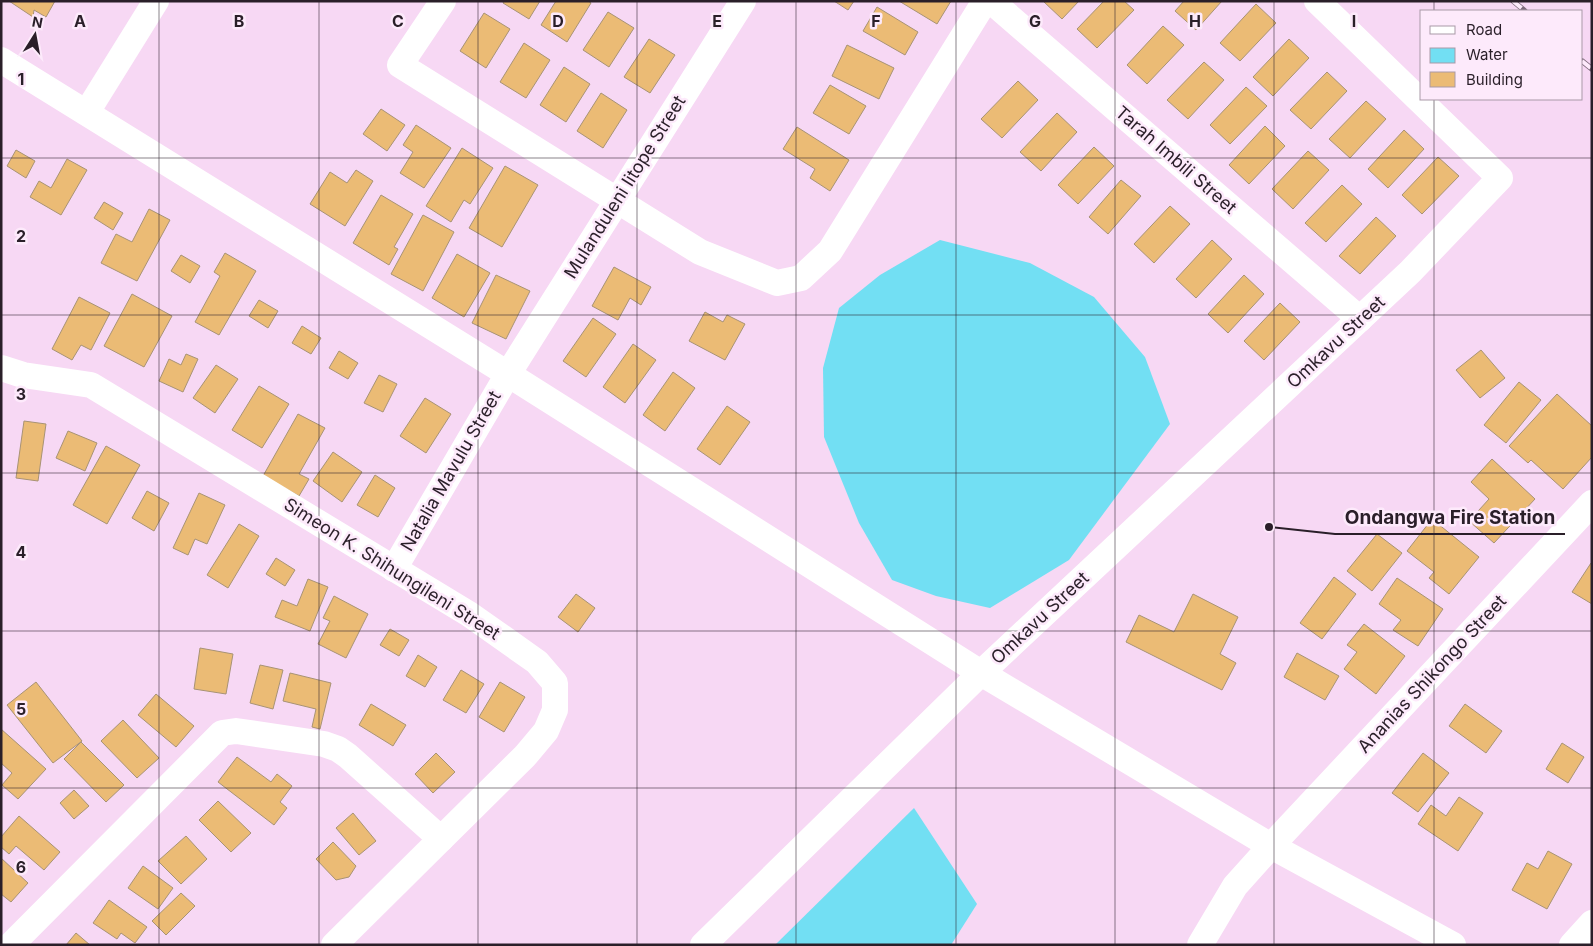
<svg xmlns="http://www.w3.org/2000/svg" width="1593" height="946" font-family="Inter,sans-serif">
	<rect width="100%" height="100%" fill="#f7d8f4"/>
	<g fill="#72dff3">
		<polygon points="940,240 1030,263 1094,297 1145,357 1170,424 1069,560 990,608 936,596 892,580 859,523 824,437 823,368 839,308 880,275"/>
		<polygon points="914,808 977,904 951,945 775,945"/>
	</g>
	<g fill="#ebbb75" stroke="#a89375">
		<polygon points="9,1 55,1 46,17 34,10 33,17"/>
		<polygon points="504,1 540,1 529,19 503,3"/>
		<polygon points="556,1 588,1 591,3 567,42 541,25"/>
		<polygon points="834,1 854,1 848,10"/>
		<polygon points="899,1 951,1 937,24"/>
		<polygon points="1043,1 1079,1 1062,19"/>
		<polygon points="1104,1 1124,1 1134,10 1097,48 1077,29"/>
		<polygon points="1184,1 1222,1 1196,30 1175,11"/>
		<polygon points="1256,4 1276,23 1240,61 1220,43"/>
		<polygon points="877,7 918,32 905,55 863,31"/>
		<polygon points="608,12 634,28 609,67 583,50"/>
		<polygon points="484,13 510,29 486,68 460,51"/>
		<polygon points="1163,26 1184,45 1147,84 1127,65"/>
		<polygon points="649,39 675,55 650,93 624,77"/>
		<polygon points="1289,39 1309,58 1273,96 1253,77"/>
		<polygon points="524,43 550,60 526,98 500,82"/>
		<polygon points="847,45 894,68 879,99 832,76"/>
		<polygon points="1204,62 1224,80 1188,119 1167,100"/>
		<polygon points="564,67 590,84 566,122 540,105"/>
		<polygon points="1327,72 1347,91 1311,129 1290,110"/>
		<polygon points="1018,81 1038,100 1002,138 981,119"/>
		<polygon points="830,85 866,106 849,134 813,113"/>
		<polygon points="1246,87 1267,106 1230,144 1210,125"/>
		<polygon points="601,93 627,110 603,148 577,131"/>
		<polygon points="1366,101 1386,119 1350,158 1329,139"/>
		<polygon points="381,109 405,125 387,151 363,134"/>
		<polygon points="1057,113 1077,132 1041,171 1020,152"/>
		<polygon points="416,125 451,148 424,188 400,173 413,152 403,145"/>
		<polygon points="1265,126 1285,146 1249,184 1229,165"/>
		<polygon points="797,127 849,160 830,191 810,178 815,169 783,149"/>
		<polygon points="1404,130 1424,149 1388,188 1368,169"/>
		<polygon points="1094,147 1114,166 1078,204 1058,185"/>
		<polygon points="462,148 493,168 470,204 464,200 451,222 426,206"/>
		<polygon points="16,150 35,161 26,178 7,166"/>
		<polygon points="1308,151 1329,170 1293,209 1272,189"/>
		<polygon points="1438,157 1459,176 1422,214 1402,195"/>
		<polygon points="67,159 87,170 61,215 30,197 39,181 51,188"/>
		<polygon points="505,166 538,185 502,247 469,228"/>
		<polygon points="356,170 373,181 345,226 310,204 330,172 347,183"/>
		<polygon points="1121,180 1141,196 1108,234 1089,217"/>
		<polygon points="1342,185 1362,204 1326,242 1305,223"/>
		<polygon points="381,195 413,214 394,247 398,249 389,265 353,243"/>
		<polygon points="104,202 123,213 113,230 94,218"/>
		<polygon points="1170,206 1190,224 1154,263 1134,244"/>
		<polygon points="149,209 170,220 137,281 101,263 116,234 132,242"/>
		<polygon points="423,215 454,232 423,291 391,274"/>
		<polygon points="1376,217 1396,236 1360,274 1339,256"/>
		<polygon points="1212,240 1232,259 1196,298 1176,279"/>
		<polygon points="225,253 256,271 219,335 195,322 220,276 214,272"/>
		<polygon points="457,254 490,273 464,317 432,298"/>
		<polygon points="181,255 200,266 190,283 171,271"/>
		<polygon points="614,267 651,287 641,305 630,298 618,320 592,306"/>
		<polygon points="496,275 530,291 506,339 472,323"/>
		<polygon points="1244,275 1264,294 1228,333 1208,314"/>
		<polygon points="132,294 172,316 144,367 104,346"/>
		<polygon points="79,297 110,313 91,350 81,345 72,360 52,349"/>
		<polygon points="259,300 278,311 268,328 249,316"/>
		<polygon points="1280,303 1300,322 1264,360 1244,341"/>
		<polygon points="705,312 723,322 727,315 745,324 725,360 689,341"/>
		<polygon points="593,318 616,334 586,377 563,361"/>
		<polygon points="302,326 321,338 311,354 292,343"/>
		<polygon points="633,344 656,360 625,403 603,387"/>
		<polygon points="1481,350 1505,378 1480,398 1456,370"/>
		<polygon points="339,351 358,363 348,379 329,368"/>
		<polygon points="186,354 198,359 183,392 159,381 169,359 181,365"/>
		<polygon points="216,365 238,379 215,413 193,398"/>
		<polygon points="673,372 695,388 665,431 643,415"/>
		<polygon points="379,375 397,384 383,412 364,403"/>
		<polygon points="1519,382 1541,400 1506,443 1484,425"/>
		<polygon points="259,386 289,404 262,448 232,430"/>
		<polygon points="1557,394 1592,426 1592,457 1563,489 1531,460 1528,463 1509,446"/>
		<polygon points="425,398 451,414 426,453 400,436"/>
		<polygon points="727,406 750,422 720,465 697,449"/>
		<polygon points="298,414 325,428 299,474 309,479 299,496 263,476"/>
		<polygon points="24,421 46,424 38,481 16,478"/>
		<polygon points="68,431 97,443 85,471 56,458"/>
		<polygon points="106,446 140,465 107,524 73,505"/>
		<polygon points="333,452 362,472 342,502 313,481"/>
		<polygon points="1492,459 1535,499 1494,543 1469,521 1489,499 1471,482"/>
		<polygon points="375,475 395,488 378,517 357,505"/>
		<polygon points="147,491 169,503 154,531 132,518"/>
		<polygon points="199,493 225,505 207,544 195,539 188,555 173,548"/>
		<polygon points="1432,519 1479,557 1449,594 1429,578 1434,572 1407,551"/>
		<polygon points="239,524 259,536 228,588 207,575"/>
		<polygon points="1377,534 1402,553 1372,591 1347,571"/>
		<polygon points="276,558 295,570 285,586 266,574"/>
		<polygon points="1591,563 1592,564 1592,604 1572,592"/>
		<polygon points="1334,577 1356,594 1322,639 1300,623"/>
		<polygon points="1397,578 1443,609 1418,646 1393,630 1401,620 1379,604"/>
		<polygon points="308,579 328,587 310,631 275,617 282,600 297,606"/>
		<polygon points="576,594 595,608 578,632 558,617"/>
		<polygon points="1193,594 1238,617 1220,654 1236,663 1222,690 1126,642 1139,615 1174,632"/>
		<polygon points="334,596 368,614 346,658 318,644 330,621 323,618"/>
		<polygon points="1364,624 1405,656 1376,694 1344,669 1357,652 1347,645"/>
		<polygon points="390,629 409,640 399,656 380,645"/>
		<polygon points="200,648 233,654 226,694 194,689"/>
		<polygon points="1297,653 1339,676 1325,700 1284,677"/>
		<polygon points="418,655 437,667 425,687 406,676"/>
		<polygon points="260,665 283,670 273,709 250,703"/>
		<polygon points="461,670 484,684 466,713 443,700"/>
		<polygon points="290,673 331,683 320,729 312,727 316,709 283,701"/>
		<polygon points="36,682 82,741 53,763 7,705"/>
		<polygon points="500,682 525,697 504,732 479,717"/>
		<polygon points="156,694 194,726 176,747 138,715"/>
		<polygon points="371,704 406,725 393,746 359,725"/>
		<polygon points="1465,704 1502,731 1486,753 1449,726"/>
		<polygon points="123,720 159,758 137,778 101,741"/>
		<polygon points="1,729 46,769 18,799 2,785 12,773 1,763"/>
		<polygon points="81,742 124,785 106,802 64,759"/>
		<polygon points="1562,743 1584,757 1568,783 1546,769"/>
		<polygon points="436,753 455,772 433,793 415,774"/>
		<polygon points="1423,753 1449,773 1418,812 1392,793"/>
		<polygon points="237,757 271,782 277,774 292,786 280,802 287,808 274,825 218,782"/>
		<polygon points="74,790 89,806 74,819 60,803"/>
		<polygon points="1459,797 1483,813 1458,851 1418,824 1431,805 1446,816"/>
		<polygon points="218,801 251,833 231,852 199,820"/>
		<polygon points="353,813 376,841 359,855 336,828"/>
		<polygon points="19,816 60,852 44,870 16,846 9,854 1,847 1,837"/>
		<polygon points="186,836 207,859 181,884 158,861"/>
		<polygon points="333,842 356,866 349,877 336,880 316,859"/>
		<polygon points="1548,851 1572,864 1547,909 1512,890 1527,863 1538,869"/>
		<polygon points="1,858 28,883 11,902 1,894"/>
		<polygon points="143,866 173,888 158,909 128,888"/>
		<polygon points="181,893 195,906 166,935 152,921"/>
		<polygon points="109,900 147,927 135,943 121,933 117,939 93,923"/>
		<polygon points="76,933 90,945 66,945"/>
	</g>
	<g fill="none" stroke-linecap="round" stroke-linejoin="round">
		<g stroke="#fff" stroke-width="26">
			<polyline points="443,1 400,65 700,252 777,283 801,278 830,251 985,1"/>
			<polyline points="991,1 1360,319"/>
			<polyline points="1,60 508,374 981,673 1271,846 1453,945"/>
			<polyline points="87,112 156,1"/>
			<polyline points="1,368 23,375 91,385 469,614 537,662 555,683 555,710 546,731 525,756 441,839 348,756 338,749 324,744 236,731 222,733 11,945"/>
			<polyline points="394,569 508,374 743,1"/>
			<polyline points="334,945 441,839"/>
			<polyline points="703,945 981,673 1410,272 1500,178 1317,1"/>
			<polyline points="1200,945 1235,886 1271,846 1592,503"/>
			<polyline points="1572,945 1592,923"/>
		</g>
		<g stroke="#7d6a7b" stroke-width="5.5">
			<g id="rail">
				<polyline points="1513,1 1525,11"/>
				<polyline points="1582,61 1592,69"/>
			</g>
		</g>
		<use href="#rail" stroke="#fdeafb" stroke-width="4" stroke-dasharray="11" stroke-linecap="butt"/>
	</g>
	<path fill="none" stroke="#2a1f29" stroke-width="1" stroke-opacity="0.55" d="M159,1V945M319,1V945M478,1V945M637,1V945M796,1V945M956,1V945M1115,1V945M1274,1V945M1434,1V11M1434,99V945M1,158H1592M1,315H1592M1,473H1592M1,631H1592M1,788H1592"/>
	<g text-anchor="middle" stroke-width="5" stroke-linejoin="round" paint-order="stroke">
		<g font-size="18" fill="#2a1f29" stroke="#fdeafb">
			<text transform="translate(1176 160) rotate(41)" y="6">Tarah Imbili Street</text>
			<text transform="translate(625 187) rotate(-58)" y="6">Mulanduleni Iitope Street</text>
			<text transform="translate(1336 342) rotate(-43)" y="6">Omkavu Street</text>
			<text transform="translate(451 471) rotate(-60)" y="6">Natalia Mavulu Street</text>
			<text transform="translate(392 569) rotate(32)" y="6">Simeon K. Shihungileni Street</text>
			<text transform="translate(1040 618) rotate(-43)" y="6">Omkavu Street</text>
			<text transform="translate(1432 674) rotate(-47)" y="6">Ananias Shikongo Street</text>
		</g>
	</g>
	<g font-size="16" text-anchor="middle" font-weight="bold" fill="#2a1f29" stroke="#fdeafb" stroke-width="5" stroke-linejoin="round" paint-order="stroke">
		<text x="80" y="27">A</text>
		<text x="239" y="27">B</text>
		<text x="398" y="27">C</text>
		<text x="558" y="27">D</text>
		<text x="717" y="27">E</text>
		<text x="876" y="27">F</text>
		<text x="1035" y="27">G</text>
		<text x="1195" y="27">H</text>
		<text x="1354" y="27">I</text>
		<text x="21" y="85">1</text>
		<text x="21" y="242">2</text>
		<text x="21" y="400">3</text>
		<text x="21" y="558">4</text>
		<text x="21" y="715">5</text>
		<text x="21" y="873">6</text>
	</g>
	<path fill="none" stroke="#2a1f29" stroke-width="2" d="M1269 527L1335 534H1565"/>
	<circle fill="#2a1f29" stroke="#fdeafb" stroke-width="2" cx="1269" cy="527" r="5"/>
	<g font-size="19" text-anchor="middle" font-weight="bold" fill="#2a1f29" stroke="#fdeafb" stroke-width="5" stroke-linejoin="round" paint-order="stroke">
		<text x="1450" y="524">Ondangwa Fire Station</text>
	</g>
	<rect width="1593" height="946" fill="none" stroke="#2a1f29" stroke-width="5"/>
	<rect x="1420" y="10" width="162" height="90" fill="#fdeafb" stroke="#a999a7"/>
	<rect x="1430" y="26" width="25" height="8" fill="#ffffff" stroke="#a999a7"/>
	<text x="1466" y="35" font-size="15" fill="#2a1f29">Road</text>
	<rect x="1430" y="48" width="25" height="15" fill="#72dff3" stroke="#a999a7"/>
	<text x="1466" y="60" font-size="15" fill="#2a1f29">Water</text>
	<rect x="1430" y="72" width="25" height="15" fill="#ebbb75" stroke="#a999a7"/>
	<text x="1466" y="85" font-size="15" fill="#2a1f29">Building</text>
	<g transform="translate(35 35) rotate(11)" stroke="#fdeafb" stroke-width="4" paint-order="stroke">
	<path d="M0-4L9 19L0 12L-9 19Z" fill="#2a1f29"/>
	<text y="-8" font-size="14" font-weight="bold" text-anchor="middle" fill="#2a1f29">N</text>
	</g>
</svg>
